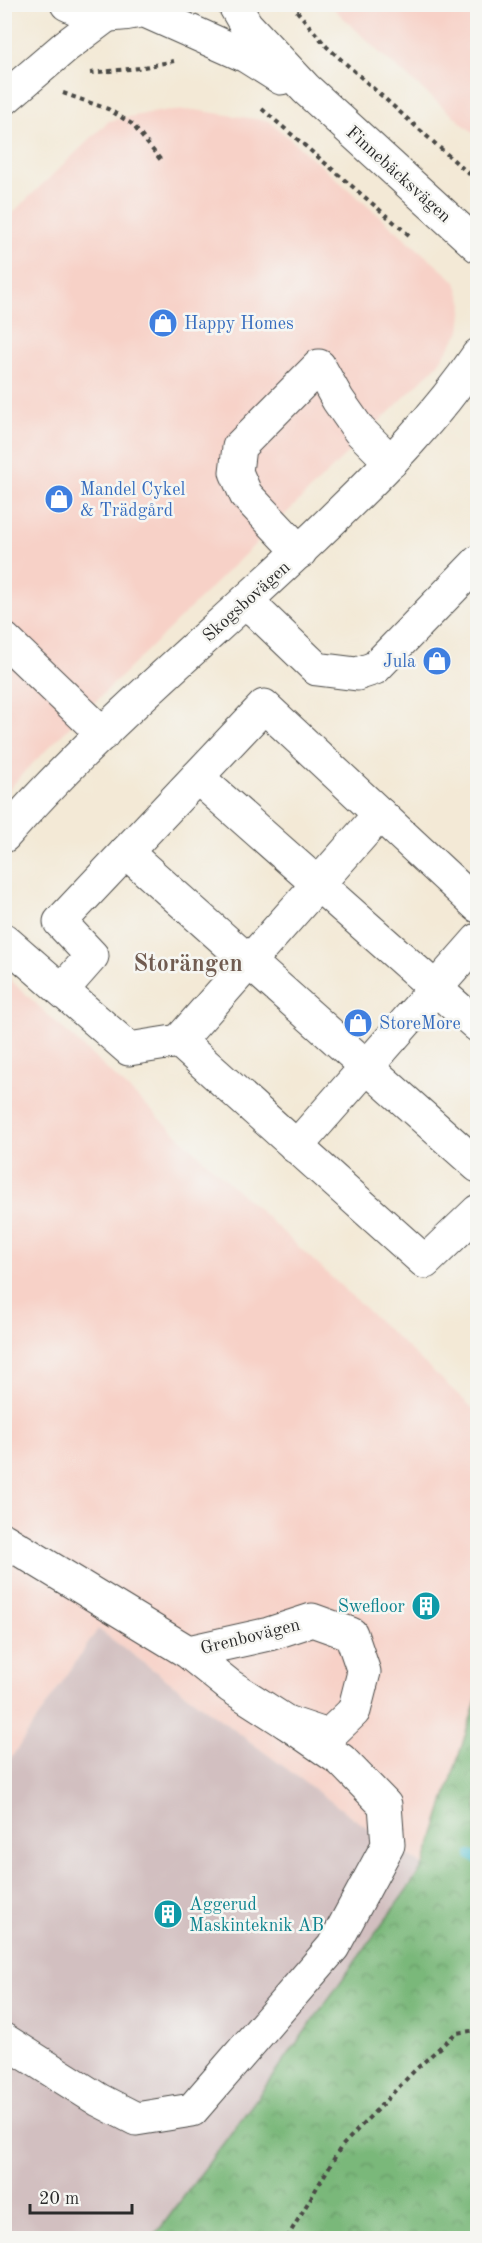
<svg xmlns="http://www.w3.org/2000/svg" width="482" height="2243" font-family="'Old Standard TT',serif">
	<defs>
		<pattern id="forest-crowns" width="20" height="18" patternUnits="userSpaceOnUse" patternTransform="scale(1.5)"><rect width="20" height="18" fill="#7ab87a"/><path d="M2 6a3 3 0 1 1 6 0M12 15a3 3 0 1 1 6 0" fill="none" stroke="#649664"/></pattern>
	</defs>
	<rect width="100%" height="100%" fill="#f6f6f2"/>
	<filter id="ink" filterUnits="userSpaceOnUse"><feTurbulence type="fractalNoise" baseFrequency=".0167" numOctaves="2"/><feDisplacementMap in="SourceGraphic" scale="12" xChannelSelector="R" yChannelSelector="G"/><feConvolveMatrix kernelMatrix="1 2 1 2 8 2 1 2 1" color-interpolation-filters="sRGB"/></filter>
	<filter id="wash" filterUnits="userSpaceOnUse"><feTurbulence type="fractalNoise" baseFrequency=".008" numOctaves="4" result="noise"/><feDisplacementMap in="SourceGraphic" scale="24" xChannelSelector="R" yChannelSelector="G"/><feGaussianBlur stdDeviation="1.35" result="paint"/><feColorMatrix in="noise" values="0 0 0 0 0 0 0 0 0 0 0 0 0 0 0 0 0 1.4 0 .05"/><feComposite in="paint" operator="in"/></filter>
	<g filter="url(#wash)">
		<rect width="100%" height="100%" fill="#f3e9d6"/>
		<g fill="#f7d1c7">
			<polygon points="330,5 477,5 477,136 382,55"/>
			<polygon points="194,110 269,121 456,282 463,304 460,331 438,364 24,772 5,794 5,220 109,121 154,112"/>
			<polygon points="5,975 478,1413 477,1698 424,1866 352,1817 98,1629 5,1767"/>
		</g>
		<polygon fill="#d2bfc0" points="98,1629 352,1817 424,1866 260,2094 153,2238 5,2238 5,1767"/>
		<polygon fill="url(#forest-crowns)" stroke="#527252" stroke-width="1.5" points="477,1698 477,2238 153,2238 260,2094 424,1866"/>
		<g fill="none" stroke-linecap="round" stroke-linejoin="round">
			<polyline stroke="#55c0d0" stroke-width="10" points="471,1856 478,1859"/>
		</g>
	</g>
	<g filter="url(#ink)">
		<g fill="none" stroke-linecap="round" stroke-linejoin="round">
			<g stroke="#494845" stroke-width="35">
				<g id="minor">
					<polyline points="234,4 246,25 306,89 478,246"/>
					<polyline points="145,11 246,56 281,78"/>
					<polyline points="300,552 246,495 236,472 239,447 319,366 338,400 359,430 391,462"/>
					<polyline points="246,601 317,669 357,674 375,668 478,562"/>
					<polyline points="4,639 103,734"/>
					<polyline points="197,777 478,1026"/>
					<path d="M4,836C104,721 225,625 334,518C386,468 437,416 478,355"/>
					<polyline points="126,852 478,1166"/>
					<polyline points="4,940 129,1049 179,1041 425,1262 478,1211"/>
					<polyline points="63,989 92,956 60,922 264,706 478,906"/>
					<polyline points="179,1041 380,814"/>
					<polyline points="296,1147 478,940"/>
					<polyline points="4,1540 188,1652 230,1686 286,1722 328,1736 354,1711 364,1672 351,1634 312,1620 269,1634 188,1652"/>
					<polyline points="4,2040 99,2100 136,2119 192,2110 333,1947 388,1845 385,1805 341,1760 286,1722"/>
				</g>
			</g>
			<g stroke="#494845" stroke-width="35">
				<g id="major">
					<path d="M67,4C98,21 130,16 161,4"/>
					<polyline points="4,99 66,46 106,16"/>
				</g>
			</g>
			<g stroke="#494845" stroke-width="4" stroke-dasharray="4.5 4.5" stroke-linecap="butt">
				<polyline points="291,4 327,47 478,182"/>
				<polyline points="90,73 139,68 174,61"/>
				<polyline points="63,93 108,109 132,124 163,163"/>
				<polyline points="262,109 409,235"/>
				<polyline points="287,2238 341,2147 416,2069 456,2033 478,2030"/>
			</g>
			<use href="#minor" stroke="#fff" stroke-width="33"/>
			<use href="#major" stroke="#fff" stroke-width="33"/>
		</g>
	</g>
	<defs>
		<g id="shop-disc" transform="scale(1.5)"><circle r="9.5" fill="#3f7fe0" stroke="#f6f6f2"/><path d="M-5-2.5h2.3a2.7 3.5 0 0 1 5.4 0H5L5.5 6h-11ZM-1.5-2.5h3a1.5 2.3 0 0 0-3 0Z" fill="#fff"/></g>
		<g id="building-disc" transform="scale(1.5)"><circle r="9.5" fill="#0f9aa8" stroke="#f6f6f2"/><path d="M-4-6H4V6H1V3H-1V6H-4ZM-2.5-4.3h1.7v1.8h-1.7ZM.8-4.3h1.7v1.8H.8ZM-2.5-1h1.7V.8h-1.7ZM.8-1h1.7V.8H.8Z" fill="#fff"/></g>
	</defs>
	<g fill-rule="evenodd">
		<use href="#shop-disc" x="163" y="323"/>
		<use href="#shop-disc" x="59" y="499"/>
		<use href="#shop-disc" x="437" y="661"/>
		<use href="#shop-disc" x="358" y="1023"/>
		<use href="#building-disc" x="426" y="1606"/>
		<use href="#building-disc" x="168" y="1914"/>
	</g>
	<g text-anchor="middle" stroke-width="5" stroke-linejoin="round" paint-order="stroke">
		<g font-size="18" fill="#2b2b2b" stroke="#f6f6f2">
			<text transform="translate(399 174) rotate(42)" y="6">Finnebäcksvägen</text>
			<text transform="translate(246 601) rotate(-42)" y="6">Skogsbovägen</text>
			<text transform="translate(250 1636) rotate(-14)" y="6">Grenbovägen</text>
		</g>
		<g font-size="18" fill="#366cbe" stroke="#f6f6f2" text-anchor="start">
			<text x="184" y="329">Happy Homes</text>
			<text x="80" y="495">Mandel Cykel<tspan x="80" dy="21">&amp; Trädgård</tspan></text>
			<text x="416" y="667" text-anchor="end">Jula</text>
			<text x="379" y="1029">StoreMore</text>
		</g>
		<g font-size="18" fill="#0d838f" stroke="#f6f6f2" text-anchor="end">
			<text x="405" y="1612">Swefloor</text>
			<text x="189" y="1910" text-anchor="start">Aggerud<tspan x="189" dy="21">Maskinteknik AB</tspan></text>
		</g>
		<g font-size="24" font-weight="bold" fill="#705b50" stroke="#f6f6f2">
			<text x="188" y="971">Storängen</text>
		</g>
	</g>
	<rect width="482" height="2243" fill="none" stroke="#f6f6f2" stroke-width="24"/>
	<path d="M30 2204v9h102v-9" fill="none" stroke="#2b2b2b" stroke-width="3"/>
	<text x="39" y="2204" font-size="18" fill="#2b2b2b" stroke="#f6f6f2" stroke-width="4.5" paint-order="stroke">20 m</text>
</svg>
